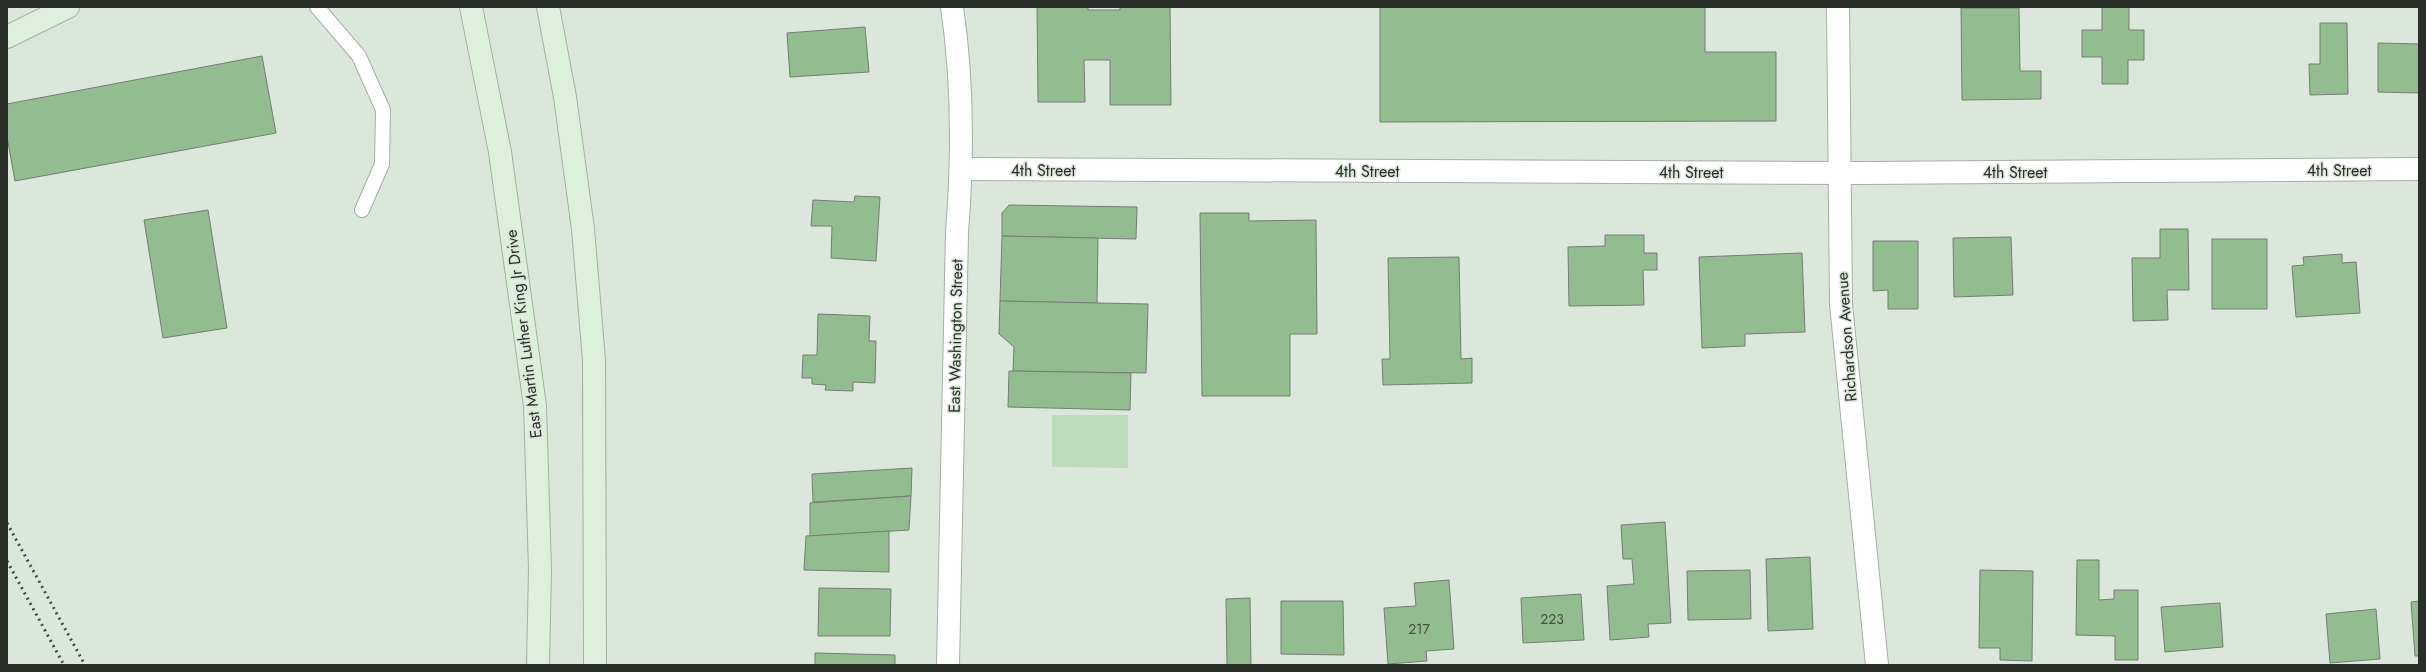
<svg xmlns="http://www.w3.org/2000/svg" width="2426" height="672" font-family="Jost,sans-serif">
	<rect width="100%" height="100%" fill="#dce7db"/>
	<polygon fill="#bcdcb9" points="1052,415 1128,415 1128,468 1052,467"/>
	<g fill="#93bc90" stroke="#747e73">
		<polygon points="1037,7 1088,7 1088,10 1120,10 1120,7 1170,7 1171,105 1110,105 1110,60 1084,60 1085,102 1038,102"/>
		<polygon points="1380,7 1705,7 1705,52 1776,52 1776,121 1380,122"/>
		<polygon points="2102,7 2129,7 2129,30 2144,30 2144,60 2128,60 2128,84 2102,84 2102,57 2082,57 2082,30 2102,30"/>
		<polygon points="1961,8 2019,8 2020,71 2041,71 2041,99 1962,100"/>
		<polygon points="2320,23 2347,23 2348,94 2310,95 2309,64 2320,64"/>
		<polygon points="865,27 869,72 790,77 787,33"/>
		<polygon points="2378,43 2419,44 2419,93 2378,92"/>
		<polygon points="262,56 276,133 15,181 7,137 7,104"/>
		<polygon points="855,196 880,197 876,261 831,258 832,226 811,226 813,200 854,202"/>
		<polygon points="1009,205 1137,207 1136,239 1002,236 1002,213"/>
		<polygon points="208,210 227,328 163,338 144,220"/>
		<polygon points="1200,213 1249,213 1249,221 1316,220 1317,334 1290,334 1290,396 1202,396"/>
		<polygon points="2160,229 2188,229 2189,290 2167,290 2168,320 2133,321 2132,258 2160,258"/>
		<polygon points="1605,235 1644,235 1644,253 1657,253 1657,270 1643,270 1644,305 1569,306 1568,247 1605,246"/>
		<polygon points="1002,236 1098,238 1097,303 1000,301"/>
		<polygon points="2011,237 2013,295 1954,297 1953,238"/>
		<rect x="2212" y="239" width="55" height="70"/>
		<polygon points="1873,241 1918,241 1918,309 1888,309 1888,290 1873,291"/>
		<polygon points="1802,253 1805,332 1745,334 1745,346 1702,348 1699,257"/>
		<polygon points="2342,254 2342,263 2356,262 2360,313 2296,317 2292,266 2304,265 2303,257"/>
		<polygon points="1459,257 1461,359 1472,358 1472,383 1383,385 1382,359 1390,359 1388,258"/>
		<polygon points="1000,301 1148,304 1146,373 1013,371 1014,347 999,334"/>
		<polygon points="818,314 870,316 869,341 876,341 875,383 853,382 853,391 825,390 826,385 812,384 812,378 802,378 803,355 817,355"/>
		<polygon points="1009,371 1131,373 1130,410 1008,407"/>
		<polygon points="912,468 911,496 813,502 812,474"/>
		<polygon points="911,496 909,530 810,536 810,503"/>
		<polygon points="1665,522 1671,623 1648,624 1649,637 1610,640 1607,586 1634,584 1632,559 1623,559 1621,525"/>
		<polygon points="889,531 889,572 804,570 806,536"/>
		<polygon points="1810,557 1813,629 1768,631 1766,559"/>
		<polygon points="2077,560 2099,560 2099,600 2114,599 2114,590 2138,590 2138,660 2115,660 2115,636 2076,635"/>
		<polygon points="1750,570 1751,619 1688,620 1687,571"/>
		<polygon points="1980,570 2033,571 2032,661 2000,660 2000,648 1979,648"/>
		<polygon points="1449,580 1454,649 1426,651 1427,661 1388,664 1384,608 1416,606 1414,583"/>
		<polygon points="819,588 891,589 890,636 818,636"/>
		<polygon points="1581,594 1584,640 1523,643 1521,598"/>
		<polygon points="1250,598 1251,665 1227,665 1226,599"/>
		<polygon points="1281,601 1343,601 1344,655 1281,654"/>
		<polygon points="2419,601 2419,656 2415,656 2411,602"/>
		<polygon points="2220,603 2223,647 2165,652 2161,607"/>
		<polygon points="2376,609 2380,659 2330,663 2326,614"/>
		<polygon points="815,653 895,655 895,665 815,665"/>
	</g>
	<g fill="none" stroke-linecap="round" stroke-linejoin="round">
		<g stroke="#a5afa4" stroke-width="16">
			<polyline id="service" points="317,7 359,56 383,110 382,164 362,210"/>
		</g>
		<g stroke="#a5afa4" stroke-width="24">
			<g id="minor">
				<polyline points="1838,7 1841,304 1877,665"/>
				<polyline points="962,169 1862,173 2419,169"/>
			</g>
		</g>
		<g stroke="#a5afa4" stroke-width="24">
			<path id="tertiary" d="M948,665L957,232C963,157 963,81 952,7"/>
		</g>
		<g stroke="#a5afa4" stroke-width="24">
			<g id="secondary">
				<polyline points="471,7 500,152 535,406 540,569 538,665"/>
				<polyline points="548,7 565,97 583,229 594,360 595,665"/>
				<polyline points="7,37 68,7"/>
			</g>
		</g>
		<use href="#service" stroke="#fff" stroke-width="14"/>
		<use href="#minor" stroke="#fff" stroke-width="22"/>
		<use href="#tertiary" stroke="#fff" stroke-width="22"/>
		<use href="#secondary" stroke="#ddf0db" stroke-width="22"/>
		<g stroke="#454a44" stroke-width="3" stroke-dasharray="2 4" stroke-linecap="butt">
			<polyline points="7,523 85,665"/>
			<polyline points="7,561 64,665"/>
		</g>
	</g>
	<g text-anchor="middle" stroke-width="3" stroke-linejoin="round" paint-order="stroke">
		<g font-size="14" fill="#445243">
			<text x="1552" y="624">223</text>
			<text x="1419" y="634">217</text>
		</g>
		<g font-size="16" fill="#2a2e29" stroke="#dce7db">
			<text x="1043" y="176">4th Street</text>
			<text x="2339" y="176">4th Street</text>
			<text x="1367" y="177">4th Street</text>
			<text x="1691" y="178">4th Street</text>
			<text x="2015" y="178">4th Street</text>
			<text transform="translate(523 334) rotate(-97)" y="6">East Martin Luther King Jr Drive</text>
			<text transform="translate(955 336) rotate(-89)" y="6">East Washington Street</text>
			<text transform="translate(1846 337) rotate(-94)" y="6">Richardson Avenue</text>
		</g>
	</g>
	<rect width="2426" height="672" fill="none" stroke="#2a2e29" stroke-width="16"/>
</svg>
